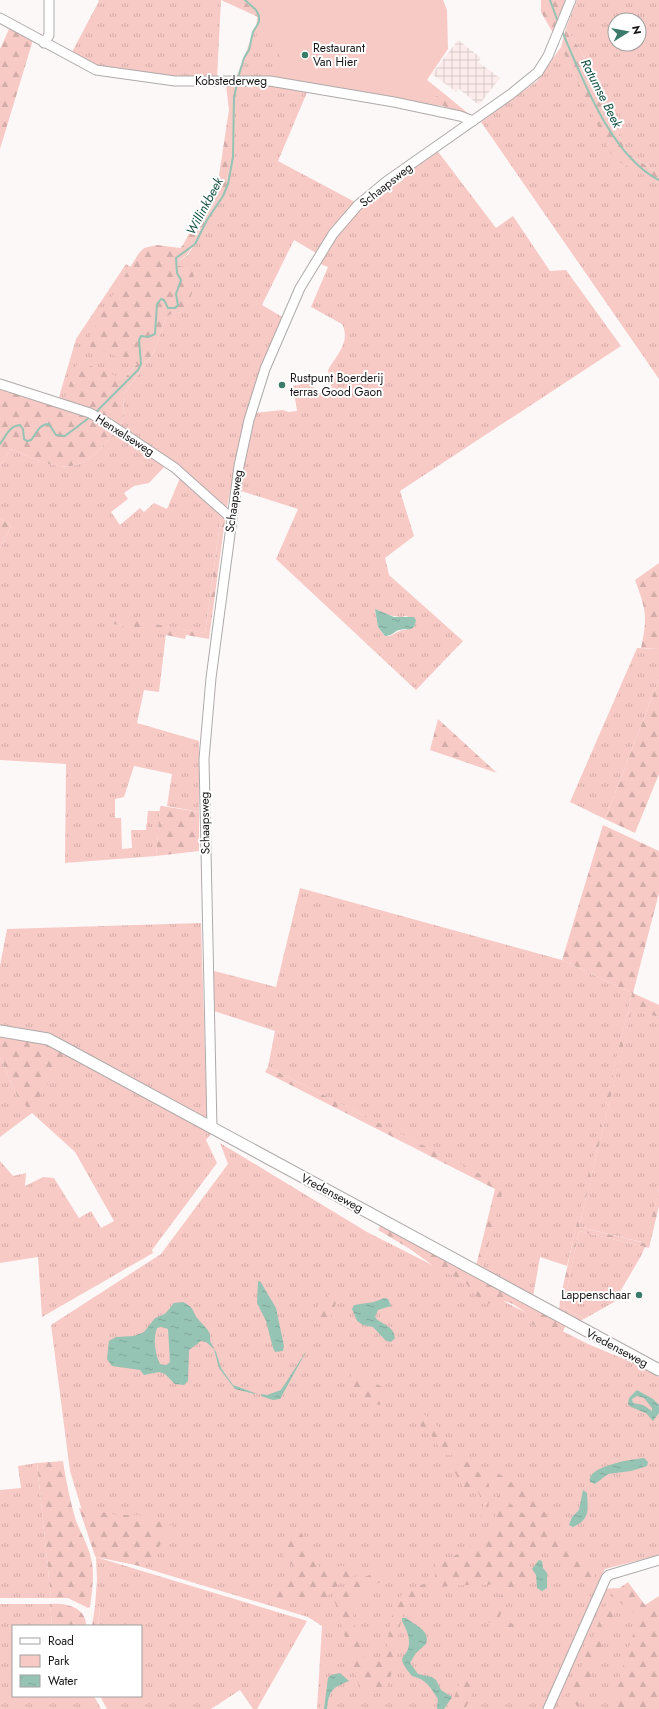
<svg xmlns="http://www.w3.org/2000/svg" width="659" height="1709" font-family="Jost,sans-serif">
	<defs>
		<pattern id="industrial-grid" width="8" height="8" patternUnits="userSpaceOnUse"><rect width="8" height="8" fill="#fbeceb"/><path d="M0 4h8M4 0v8" fill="none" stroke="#d6cac9"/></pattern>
		<pattern id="grass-tufts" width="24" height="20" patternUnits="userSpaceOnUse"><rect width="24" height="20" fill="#f7cac6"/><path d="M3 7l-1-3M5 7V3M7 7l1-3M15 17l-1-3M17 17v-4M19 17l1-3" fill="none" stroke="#d3ada9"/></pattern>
		<pattern id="forest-firs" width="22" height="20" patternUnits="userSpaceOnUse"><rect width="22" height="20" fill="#f7cac6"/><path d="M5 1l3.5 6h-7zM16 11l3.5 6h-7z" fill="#d3ada9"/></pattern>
		<pattern id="water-ripples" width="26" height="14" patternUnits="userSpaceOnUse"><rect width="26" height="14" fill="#95c3b4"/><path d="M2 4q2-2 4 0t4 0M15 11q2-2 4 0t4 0" fill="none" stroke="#80a79a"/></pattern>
	</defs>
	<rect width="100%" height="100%" fill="#fdf8f8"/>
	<polygon fill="url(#industrial-grid)" points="458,40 481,58 478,62 500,78 479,105 459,89 456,92 432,74"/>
	<g fill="url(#grass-tufts)" fill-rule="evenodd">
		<polygon points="98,0 221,0 217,78 183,77 101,68 71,54 99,1"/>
		<polygon points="302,0 308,81 236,78 256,26 258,13"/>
		<path d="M577,0H659V174L626,152L596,81L579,48L566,28ZM615,20H639V44H615Z"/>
		<polygon points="561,47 613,156 659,183 659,379 481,122 537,81"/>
		<path d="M234,85L272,86L308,90L278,161L355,202L334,226L316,253L294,240L262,305L284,318L248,408L242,431L226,512L119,427L124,416L123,395L154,352L166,317C170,313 176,314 181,312C189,306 198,279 191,271C188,267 182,268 177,265V262L188,255L202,230L211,209L225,192L227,187L228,174L234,157Z"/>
		<path d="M436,149L496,228L513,216L550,271L566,270L621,346L400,491L414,536L385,558L389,575L463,641L416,690L276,559L298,509L238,490L254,413L283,410L289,412L297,411L293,386L302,384L303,381L310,378L316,394L332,390L328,370C337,354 351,342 342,324L311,307L328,267L318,263L329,244L370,198ZM375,609L387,615L401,617L406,616L416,620L415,623L406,630C397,629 394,637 385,636L378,627Z"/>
		<polygon points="126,264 131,267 117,289 137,364 124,379 64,400 59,397 76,339"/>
		<path d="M114,432L166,465L149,483L134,486L124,493L128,499L111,512L120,525L140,508L144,512L154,503L167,509L180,478L221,516L205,633L115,618L113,624L166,634L159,692L144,690L137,723L199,741V812L167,806L172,774L134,766L124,797L115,799V818H121L122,849L132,848L131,830H146L148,811H160L156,856L65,863L66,764L0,760V549L11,526L0,518V466L11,449C58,470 80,480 114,432Z"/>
		<polygon points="637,648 659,649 659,679 605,819 570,802"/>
		<polygon points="300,888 562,960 632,993 567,1266 540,1257 533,1297 482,1269 503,1186 268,1067 275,1031 214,1011 214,971 276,987"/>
		<polygon points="201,923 207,1120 56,1040 0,1028 0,966 7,929"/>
		<polygon points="632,1009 659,1017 659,1189 646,1243 579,1227"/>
		<polygon points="67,1052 207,1130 211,1134 206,1140 217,1163 152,1250 153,1253 42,1317 38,1257 0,1263 0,1161 13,1176 26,1173 25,1186 43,1177 54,1178 79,1218 91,1211 101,1228 114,1221 75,1152 32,1113 0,1137 0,1057 18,1098"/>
		<path d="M220,1143L367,1232L588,1344L636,1364L659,1377V1555L605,1569L601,1577L602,1589C631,1586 630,1591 648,1612L612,1709H317L322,1626L308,1617L95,1553L70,1471L51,1325L161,1254L228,1164Z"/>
		<polygon points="579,1231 645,1247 641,1256 614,1302 584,1319 563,1308"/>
		<polygon points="37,1463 51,1598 0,1598 0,1490 21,1488 18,1466"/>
		<polygon points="96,1557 307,1621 257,1709 253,1709 240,1690 211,1709 107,1709 100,1696 141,1696 141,1626 98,1626 100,1607 95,1606 97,1580"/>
		<polygon points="0,1604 50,1604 52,1626 13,1626 13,1696 94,1696 101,1709 0,1709"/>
	</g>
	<g fill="url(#forest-firs)">
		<polygon points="221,0 248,0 258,13 258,17"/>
		<polygon points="541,0 568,0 553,33 541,12"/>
		<polygon points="10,27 33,40 0,149 0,49"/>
		<polygon points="566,28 579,48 596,81 626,152 659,174 659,183 616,160 610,152 561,47"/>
		<path d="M226,85H234V157L228,174L227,187L225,192L211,209L202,230L187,255L177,262V265C182,267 189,267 192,271C198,280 190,306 181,312C176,314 171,313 166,317L154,352L123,395L124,416L119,427L64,400L78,361L124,379L137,364L86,345L106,306L139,253L144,248L157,245L180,248L183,245L219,175L229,110Z"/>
		<polygon points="441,91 470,115 443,106 428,105"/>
		<path d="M0,386L91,418L114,432C80,480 58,470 11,449L0,466Z"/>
		<polygon points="221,516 225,520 209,639 186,635 185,639 113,624 115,617 205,633"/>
		<polygon points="0,518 11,526 0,549"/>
		<path d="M659,563V649L641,648C648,617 646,610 635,580Z"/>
		<polygon points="659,679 659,774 635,833 605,819"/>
		<polygon points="438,719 497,773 430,750"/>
		<polygon points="162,806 199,812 199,851 156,856 160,807"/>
		<polygon points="603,825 659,851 659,893 633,993 659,1005 659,1017 632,1010 579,1227 645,1243 659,1189 659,1206 649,1248 579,1231 563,1308 584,1319 578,1322 559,1312 560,1300 582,1200 632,993 562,960"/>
		<polygon points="0,1034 44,1041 67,1052 31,1111 18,1098 0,1057"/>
		<polygon points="268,1067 504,1186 482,1269 476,1266 495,1189 265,1072"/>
		<polygon points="381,1225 566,1325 562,1333 528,1323 531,1316 513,1304 504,1301 486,1304 480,1300 464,1281 436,1268 410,1249 378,1230"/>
		<path d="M331,1293L336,1296C337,1305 332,1316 326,1324H317C312,1310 320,1301 331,1293Z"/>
		<path d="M352,1370L382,1387L387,1395L384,1402L379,1405C361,1400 346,1391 352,1370Z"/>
		<path d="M419,1414C432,1412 452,1444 453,1455H444L430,1433L419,1425L416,1419Z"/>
		<path d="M63,1461C66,1481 70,1501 76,1521C81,1533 88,1545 91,1558C95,1574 92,1591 90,1607L88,1608L68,1598H51L37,1463Z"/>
		<polygon points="469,1462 489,1484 488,1527 480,1515 480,1510 484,1506 478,1492 474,1489 469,1492 463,1487 454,1471 459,1463"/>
		<path d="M493,1472C504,1473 546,1510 551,1520L549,1528L497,1485L490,1474Z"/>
		<path d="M496,1494L578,1553L596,1571L592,1583L540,1543L524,1570L527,1579L523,1590L517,1587L499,1617L515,1625L512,1633L488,1622L506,1586L501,1584C479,1586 446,1583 425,1591C398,1602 399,1637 395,1661C393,1672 388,1682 385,1693L360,1691L336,1605L334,1601L329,1600C339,1588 365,1574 380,1573L382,1582C374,1584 361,1589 356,1597C347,1611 360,1645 366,1658L376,1661L385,1659C388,1643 390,1608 401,1596C410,1587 425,1584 435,1580L436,1557L451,1558L494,1532Z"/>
		<polygon points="79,1508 117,1515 140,1515 173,1526 145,1567 96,1557 95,1556"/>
		<polygon points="297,1525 320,1569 351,1565 363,1572 341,1582 323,1601 260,1599 302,1571 282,1558"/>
		<polygon points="628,1582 645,1605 659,1596 659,1709 609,1709 639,1617 610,1595"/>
		<polygon points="607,1602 617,1606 578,1707 569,1697"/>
		<path d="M50,1604C66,1603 86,1607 86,1626H52Z"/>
		<polygon points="95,1606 100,1606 98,1626 92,1626"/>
		<polygon points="467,1675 476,1686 465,1709 444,1709 454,1698 461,1679"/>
		<polygon points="561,1693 563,1693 565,1709 560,1709 557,1701"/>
	</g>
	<polygon fill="#f7cac6" points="244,0 443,0 447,10 448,49 427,80 441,91 428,105 397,98 277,79 282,38 256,38 261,20"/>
	<g fill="url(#water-ripples)" fill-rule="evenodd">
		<path d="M375,609L394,617H414L416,620C414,634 407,627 399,630C393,632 392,636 385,636L378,627Z"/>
		<polygon points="260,1281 276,1308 284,1346 283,1351 275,1352 273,1348 266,1321 257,1303 258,1282"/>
		<path d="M384,1298L388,1299L391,1306L378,1310L375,1317C381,1325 394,1325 395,1338L391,1342L386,1341L373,1327L363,1325L357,1321L352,1309L354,1305L374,1302Z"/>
		<path d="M183,1302C196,1309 191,1310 198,1319C204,1327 212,1330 210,1341L216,1352L221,1368L233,1385L255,1393V1394L235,1389L219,1368L214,1349L206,1342L201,1341L189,1350L188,1381L184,1385L175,1384L165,1374L159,1372L144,1375L140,1370L112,1366L107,1359L109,1341L116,1337L134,1336L144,1332L155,1318L165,1314L174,1303ZM161,1327L168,1329L170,1362L166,1365L160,1364C155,1354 153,1339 157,1328Z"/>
		<polygon points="307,1350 280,1399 273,1400 261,1396 261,1394 267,1395 281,1390"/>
		<path d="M637,1390L653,1399L659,1405V1413L653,1421L646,1413L631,1407L628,1404L629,1398ZM637,1396L644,1398L652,1408V1411L643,1405L633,1403L632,1399Z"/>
		<path d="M644,1458L648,1462L647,1466L631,1471L608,1474L595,1484L590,1482C586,1466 633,1459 644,1458Z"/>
		<path d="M583,1490L587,1493C588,1511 590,1519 573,1527L569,1525L572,1517L579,1510Z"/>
		<polygon points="539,1560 542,1561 543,1568 547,1573 547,1588 542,1591 537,1588 536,1575 532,1569"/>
		<path d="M402,1618H406C414,1625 431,1630 426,1644L416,1653L410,1663L418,1674L432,1677L436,1680L441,1690L452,1697L444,1709H437L438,1699C431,1688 426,1679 412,1676C392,1652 409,1661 409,1642C409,1634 405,1627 402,1621Z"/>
		<path d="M340,1673L349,1681C331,1688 329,1691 327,1709H324L328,1678L331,1675Z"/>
	</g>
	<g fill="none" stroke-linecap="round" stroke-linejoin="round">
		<g stroke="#95c3b4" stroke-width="2">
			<polyline points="550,0 558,22"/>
			<path d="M562,31C582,78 611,156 659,180"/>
			<polyline points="238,78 244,58 249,50 253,32 259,22 259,16 256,10 245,0"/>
			<polyline points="95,413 138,370 141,364 139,340 141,336 148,337 155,334 157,304 161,299 164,300 168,308 175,308 178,305 176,294 181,280 177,273 176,258 195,244 207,220 223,196 228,184 233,157 234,98 237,83"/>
			<path d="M0,444C6,436 9,426 20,425L23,429L24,439L27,441L31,440C37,433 39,424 49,424L56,435L65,436L90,417"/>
		</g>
		<g stroke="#afaaaa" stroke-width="11">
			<g id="minor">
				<polyline points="0,18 96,70 175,81 270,81 394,102 460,116 473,121"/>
				<polyline points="44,43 49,35 49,0"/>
				<polyline points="0,384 90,413 111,425 175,468 231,518"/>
				<polyline points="212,1128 204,759 211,678 239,466 249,420 265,369 300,288 333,234 358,205 387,181 511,94 538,72 548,56 571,0"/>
				<polyline points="548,1709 606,1578 609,1575 659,1560"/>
			</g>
		</g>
		<g stroke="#afaaaa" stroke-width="13">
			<polyline id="major" points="0,1031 48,1039 63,1047 659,1370"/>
		</g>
		<use href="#minor" stroke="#fff" stroke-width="9"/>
		<use href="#major" stroke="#fff" stroke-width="11"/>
	</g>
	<g fill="#3b7b69" stroke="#fff" stroke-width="1.5">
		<circle cx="305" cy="55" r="4"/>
		<circle cx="282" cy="385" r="4"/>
		<circle cx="639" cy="1295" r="4"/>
	</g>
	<g text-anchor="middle" stroke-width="4" stroke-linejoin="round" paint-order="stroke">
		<g font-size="12" fill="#161414" stroke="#fff" text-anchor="start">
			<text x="313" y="52">Restaurant<tspan x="313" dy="14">Van Hier</tspan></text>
			<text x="290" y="382">Rustpunt Boerderij<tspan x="290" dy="14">terras Good Gaon</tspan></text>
			<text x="631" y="1299" text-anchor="end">Lappenschaar</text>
		</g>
		<g font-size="12" fill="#161414" stroke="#fff">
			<text x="231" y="85">Kobstederweg</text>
			<text transform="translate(386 185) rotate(-38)" y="4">Schaapsweg</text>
			<text transform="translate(125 435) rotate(32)" y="4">Henxelseweg</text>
			<text transform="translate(234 501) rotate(-82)" y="4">Schaapsweg</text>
			<text transform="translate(205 823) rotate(-91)" y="4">Schaapsweg</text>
			<text transform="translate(332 1193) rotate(28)" y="4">Vredenseweg</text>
			<text transform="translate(617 1348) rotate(28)" y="4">Vredenseweg</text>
		</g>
		<g font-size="13" font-style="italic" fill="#125041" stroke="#fff">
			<text transform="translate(602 93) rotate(63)" y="5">Ratumse Beek</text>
			<text transform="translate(204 206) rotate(-62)" y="5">Willinkbeek</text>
		</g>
	</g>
	<rect x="12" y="1625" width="130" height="72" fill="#ffffff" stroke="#a2a1a1"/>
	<rect x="20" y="1638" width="20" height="6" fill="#ffffff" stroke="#a2a1a1"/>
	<text x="48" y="1645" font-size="12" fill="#161414">Road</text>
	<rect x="20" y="1655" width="20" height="12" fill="#f7cac6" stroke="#a2a1a1"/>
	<text x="48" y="1665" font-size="12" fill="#161414">Park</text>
	<rect x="20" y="1675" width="20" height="12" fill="url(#water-ripples)" stroke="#a2a1a1"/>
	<text x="48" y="1685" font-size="12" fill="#161414">Water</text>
	<g transform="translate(627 32) rotate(79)"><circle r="19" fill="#ffffff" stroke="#a2a1a1"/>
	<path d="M0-3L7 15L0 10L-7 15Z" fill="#3b7b69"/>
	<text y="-6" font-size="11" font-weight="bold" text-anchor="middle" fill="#161414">N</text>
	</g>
</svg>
